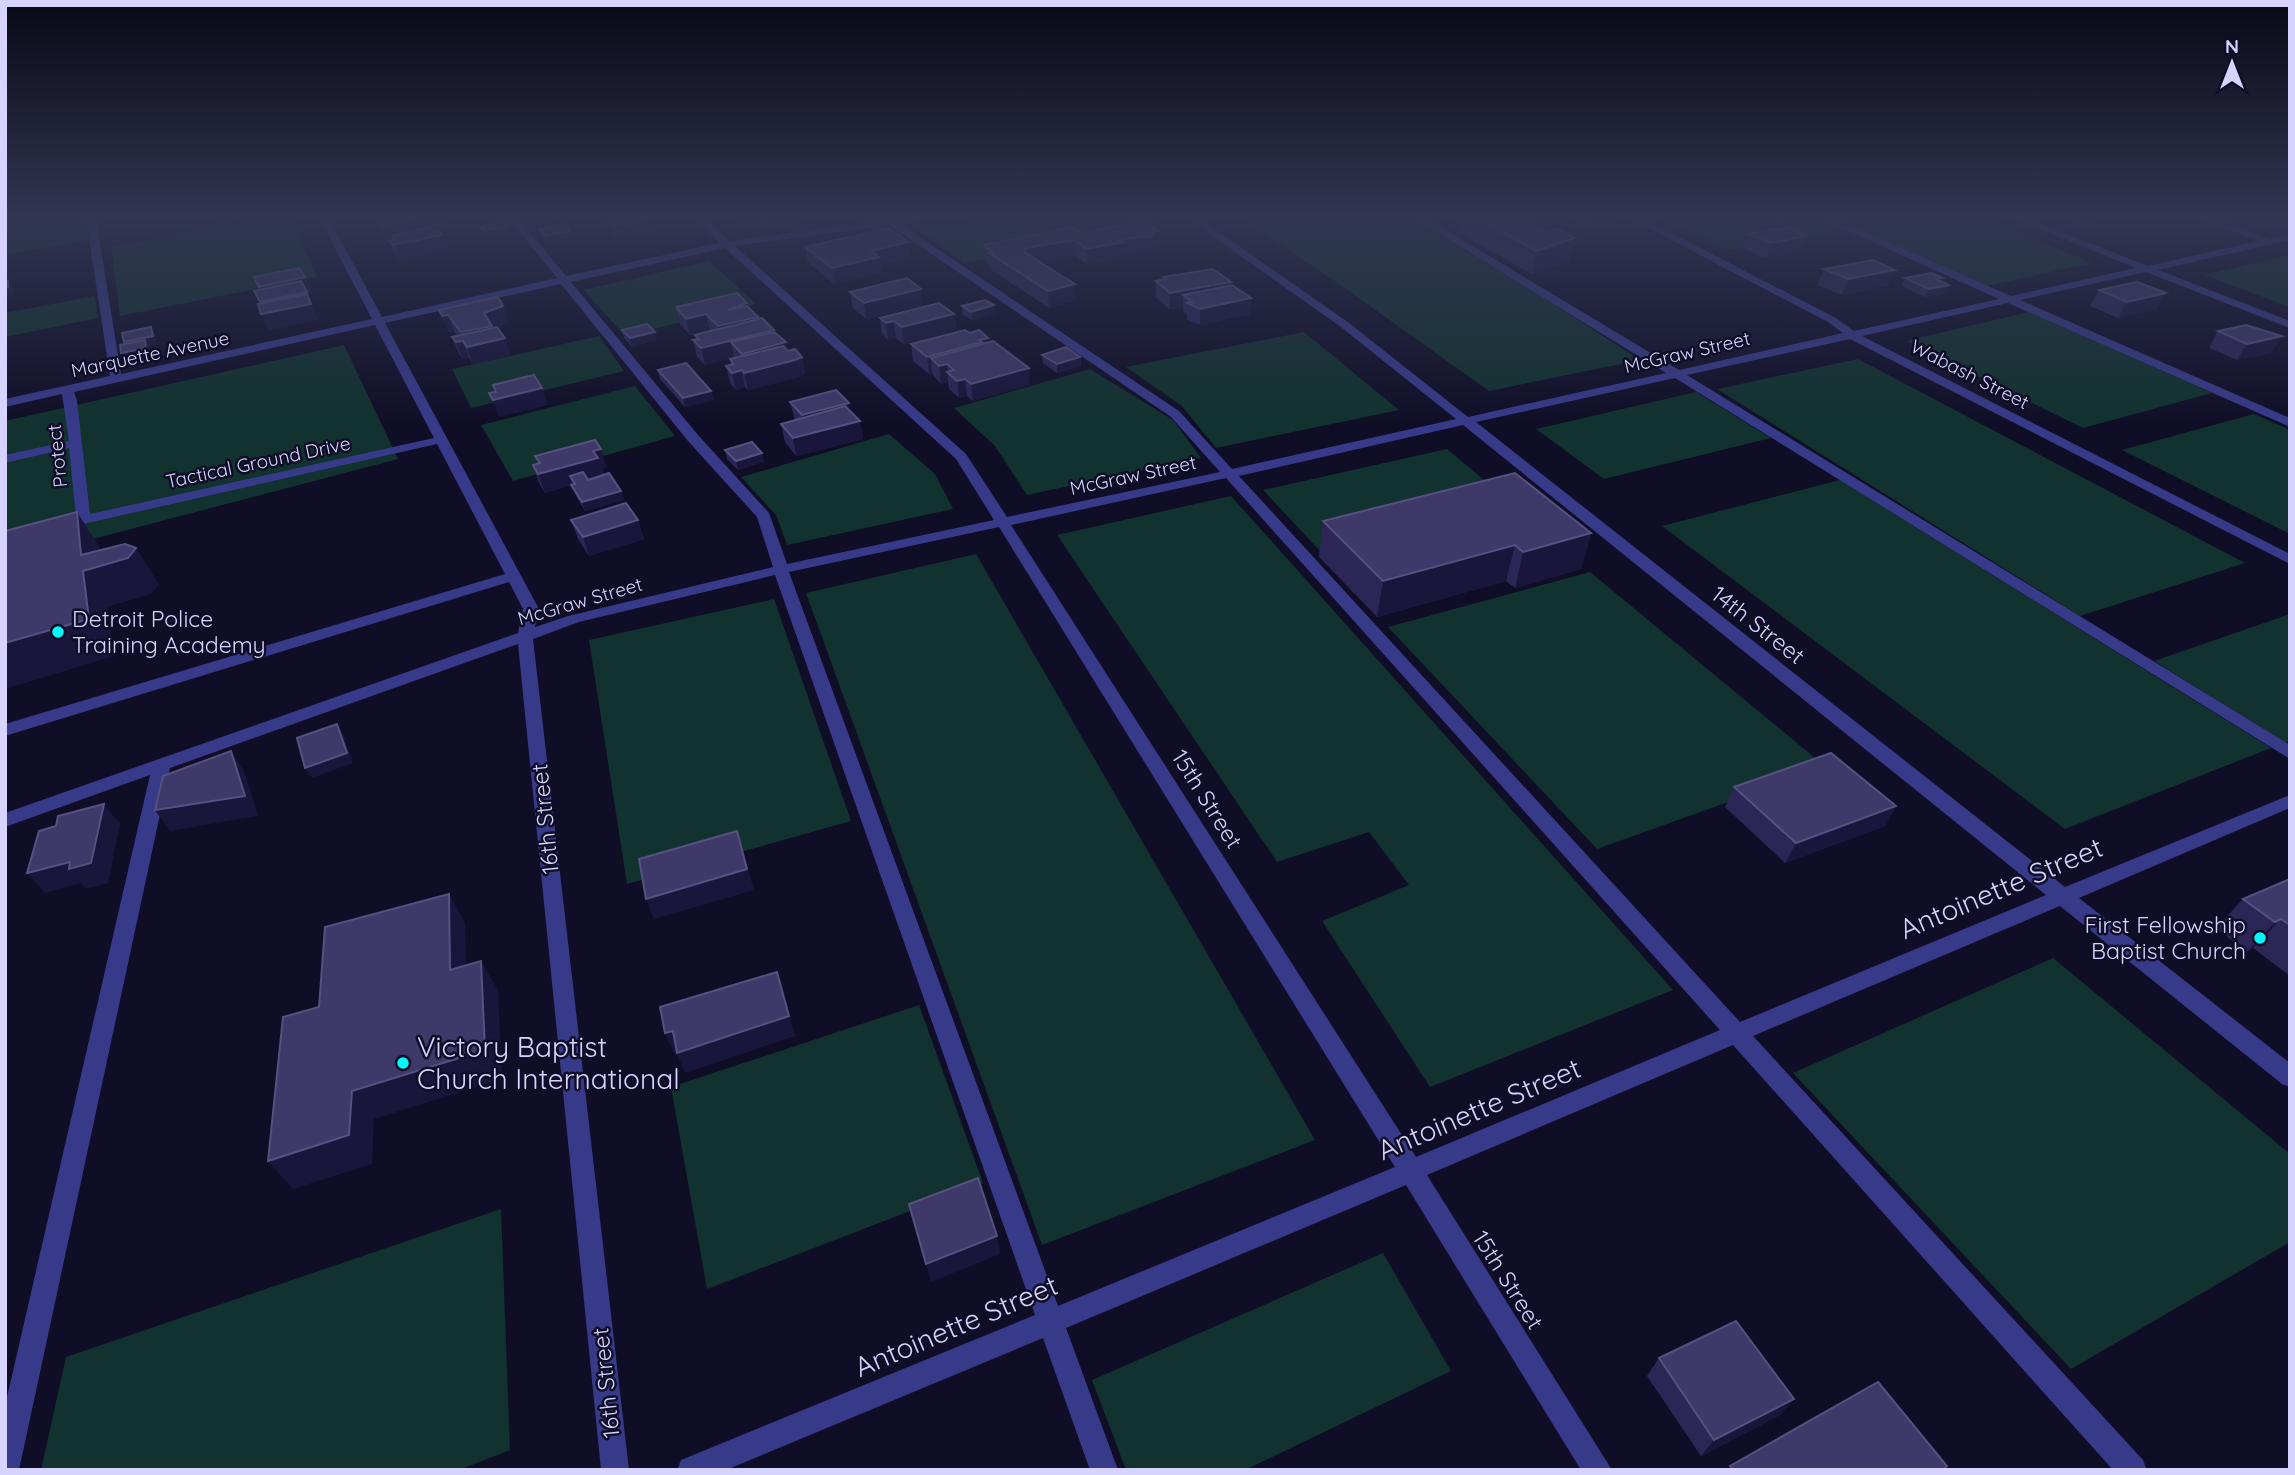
<svg xmlns="http://www.w3.org/2000/svg" width="2295" height="1475" font-family="Quicksand,sans-serif">
	<rect width="100%" height="100%" fill="#100e27"/>
	<g fill="#11322e">
		<polygon points="5,218 84,218 88,240 5,255"/>
		<polygon points="270,218 292,218 317,277 120,316 111,247"/>
		<polygon points="731,218 835,218 743,229"/>
		<polygon points="1008,218 1153,218 1164,226 964,263 917,229"/>
		<polygon points="1240,218 1409,218 1526,286 1640,360 1489,391 1342,286"/>
		<polygon points="1662,218 1816,218 1843,230 1728,250"/>
		<polygon points="1833,218 1981,218 2093,263 1986,286"/>
		<polygon points="2212,218 2290,218 2290,221 2248,231"/>
		<polygon points="2290,255 2290,307 2204,275"/>
		<polygon points="709,261 756,304 625,336 584,290"/>
		<polygon points="95,296 98,318 5,337 5,313"/>
		<polygon points="2029,312 2212,393 2083,428 1906,341"/>
		<polygon points="1304,332 1399,410 1216,448 1182,406 1126,367"/>
		<polygon points="599,336 624,371 471,408 452,369"/>
		<polygon points="344,345 398,459 5,562 5,421"/>
		<polygon points="1858,359 2245,563 2080,616 1717,389"/>
		<polygon points="1090,369 1173,420 1201,458 1027,495 995,446 954,408"/>
		<polygon points="635,386 675,436 513,481 481,425"/>
		<polygon points="1696,392 1771,438 1604,479 1536,429"/>
		<polygon points="2254,414 2290,430 2290,534 2122,450"/>
		<polygon points="889,434 935,474 953,509 787,545 776,515 741,477"/>
		<polygon points="1447,449 1513,504 1320,551 1263,490"/>
		<polygon points="1840,480 2271,748 2065,829 1662,526"/>
		<polygon points="1231,496 1673,990 1430,1087 1322,921 1409,885 1369,832 1277,862 1057,535"/>
		<polygon points="976,554 1315,1140 1042,1245 806,593"/>
		<polygon points="1590,572 1826,767 1597,849 1388,627"/>
		<polygon points="774,599 851,821 627,884 589,640"/>
		<polygon points="2290,614 2290,741 2286,743 2154,661"/>
		<polygon points="2053,958 2290,1154 2290,1242 2071,1369 1793,1073"/>
		<polygon points="919,1005 983,1183 707,1289 671,1087"/>
		<polygon points="501,1209 510,1450 459,1470 41,1470 66,1357"/>
		<polygon points="1383,1253 1451,1371 1245,1470 1126,1470 1092,1380"/>
	</g>
	<g fill="none" stroke-linecap="round" stroke-linejoin="round">
		<path fill="#373a89" fill-rule="evenodd" d="M86,218H96L121,374L372,319L319,218H329L382,317L557,278L508,218H518L566,276L720,243L693,218H704L729,241L897,218H926L900,224L1179,411L1232,469L1456,419L1341,327L1187,218H1199L1349,323L1468,417L1666,373L1414,218H1426L1679,370L1843,333L1828,322L1629,218H1642L1836,318L1854,331L1999,299L1819,218H1833L2011,296L2136,268L2012,218H2026L2148,266L2258,241L2199,218H2214L2270,239L2290,234V240L2158,270L2290,321V328L2146,272L2020,300L2290,418V427L2008,303L1862,336L2290,554V564L1850,339L1687,375L2290,745V759L1675,378L1476,422L2065,887L2290,795V808L2079,898L2290,1063V1087L2282,1084L2060,906L1753,1036L2143,1460L2147,1470H2113L1733,1045L1427,1175L1612,1470H1581L1406,1185L1066,1328L1118,1470H1090L1043,1338L726,1470H677L681,1460L1035,1315L775,575L579,622L533,639L629,1470H601L518,644L170,768L19,1470H5V1406L150,775L5,827V813L518,633L523,609L509,582L5,736V724L505,574L437,444L61,529L56,528V522L76,517L69,448L5,463V455L69,441L62,394L5,407V399L110,376ZM889,225L1171,417L1220,472L1007,517L966,454L735,246ZM725,248L956,459L994,520L787,564L769,513L698,435L571,282ZM561,284L688,441L757,517L773,567L568,616L535,627L539,609L385,323ZM375,325L434,438L90,514L77,401L74,392ZM1463,425L2046,895L1740,1022L1239,476ZM1226,478L1720,1030L1416,1157L1011,525ZM999,527L1395,1167L1058,1306L789,572Z"/>
	</g>
	<g fill="#2c2656">
		<polygon points="377,218 445,218 448,228 434,231 442,235 448,250 399,261 396,256 389,241 394,240 394,239 388,240 383,232"/>
		<polygon points="604,218 654,218 658,233 620,241 611,232 609,226 605,222"/>
		<polygon points="1461,218 1611,218 1609,226 1591,229 1575,221 1539,228 1545,231 1575,238 1570,261 1532,274 1459,233"/>
		<polygon points="2066,218 2111,218 2082,224"/>
		<polygon points="539,229 570,231 572,238 547,243 541,237"/>
		<polygon points="1159,231 1159,246 1152,247 1152,252 1124,255 1124,257 1087,264 1076,256 1040,262 1076,300 1049,308 990,269 989,264 985,260 984,245 1082,233"/>
		<polygon points="1749,234 1802,252 1766,258 1744,249"/>
		<polygon points="908,242 910,258 880,265 881,273 834,284 808,262 805,247"/>
		<polygon points="1824,269 1888,285 1842,295 1818,285"/>
		<polygon points="1163,277 1231,282 1231,285 1251,298 1250,314 1200,325 1187,320 1187,314 1183,311 1183,307 1169,309 1156,297 1156,281 1163,280"/>
		<polygon points="1905,278 1941,281 1949,285 1946,293 1925,297 1902,286"/>
		<polygon points="2099,290 2157,309 2118,318 2090,306"/>
		<polygon points="850,292 923,305 866,319 853,308"/>
		<polygon points="503,306 509,322 497,327 511,355 473,364 469,358 463,359 459,354 452,337 458,336 454,331 449,332 439,310"/>
		<polygon points="962,306 995,313 972,320 963,315"/>
		<polygon points="676,307 748,307 758,317 758,319 775,332 788,351 802,357 805,374 799,377 748,390 745,387 736,390 730,383 726,366 731,365 730,359 734,357 705,365 697,357 693,340 696,339 695,335 711,331 690,335 680,324"/>
		<polygon points="954,314 956,330 904,344 896,338 888,340 882,334 880,318"/>
		<polygon points="622,330 657,340 632,347 624,338"/>
		<polygon points="2218,331 2282,336 2271,353 2237,360 2209,348"/>
		<polygon points="970,333 989,342 1030,385 973,401 967,396 959,398 949,389 948,382 941,384 933,375 932,373 929,374 913,361 911,344"/>
		<polygon points="1042,355 1080,357 1081,366 1057,373 1043,363"/>
		<polygon points="658,370 711,391 714,400 685,407 660,379"/>
		<polygon points="790,402 851,412 860,421 863,439 796,456 785,442 781,424 795,420"/>
		<polygon points="725,450 764,462 738,470 727,459"/>
		<polygon points="535,456 607,467 602,468 604,475 621,491 624,500 585,511 575,494 571,485 545,493 539,483 533,465 538,463"/>
		<polygon points="571,520 638,520 644,539 589,556 578,539"/>
		<polygon points="1323,521 1591,533 1581,569 1515,588 1506,581 1377,617 1319,557"/>
		<polygon points="1734,787 1896,806 1885,826 1785,863 1725,807"/>
		<polygon points="2290,879 2290,976 2253,948 2247,952 2216,928 2243,899"/>
		<polygon points="1659,1358 1780,1415 1701,1456 1647,1376"/>
	</g>
	<g fill="#19153b">
		<polygon points="220,218 250,218 222,223"/>
		<polygon points="415,218 445,218 448,228 395,238 393,235 394,239 388,240 382,225"/>
		<polygon points="532,218 552,218 553,221 534,225"/>
		<polygon points="651,218 654,218 658,233 620,241 616,226"/>
		<polygon points="1512,218 1576,218 1575,221 1519,232"/>
		<polygon points="1593,218 1611,218 1609,226 1591,229"/>
		<polygon points="2084,218 2111,218 2082,224"/>
		<polygon points="508,226 511,234 486,239 484,231"/>
		<polygon points="570,231 572,238 547,243 545,236"/>
		<polygon points="1159,231 1159,246 1152,247 1152,252 1124,255 1124,257 1087,264 1086,249"/>
		<polygon points="442,235 448,250 399,261 393,245"/>
		<polygon points="1807,236 1802,252 1766,258 1771,243"/>
		<polygon points="1575,238 1570,261 1532,274 1536,251"/>
		<polygon points="1075,240 1076,256 1027,264 1024,252 1026,248"/>
		<polygon points="908,242 910,258 880,265 881,273 834,284 832,268 871,251"/>
		<polygon points="1895,270 1888,285 1842,295 1848,279"/>
		<polygon points="305,277 312,293 308,294 318,320 269,331 261,314 265,313 260,302 265,301 259,287"/>
		<polygon points="8,281 13,289 13,295 5,297 5,288"/>
		<polygon points="1231,282 1230,298 1192,302 1183,295 1183,307 1169,309 1170,293"/>
		<polygon points="1075,284 1076,300 1049,308 1048,291"/>
		<polygon points="1949,285 1946,293 1925,297 1929,289"/>
		<polygon points="921,289 923,305 866,319 864,303"/>
		<polygon points="2166,293 2157,309 2118,318 2127,302"/>
		<polygon points="1251,298 1250,314 1200,325 1200,309"/>
		<polygon points="747,303 750,319 758,317 761,333 774,330 777,344 786,342 789,359 746,371 742,354 731,342 734,357 705,365 701,348 722,343 718,326 728,310"/>
		<polygon points="994,305 995,313 972,320 971,312"/>
		<polygon points="503,306 509,322 493,328 505,338 511,355 473,364 461,332 484,313"/>
		<polygon points="706,314 710,330 690,335 686,319"/>
		<polygon points="954,314 956,330 904,344 902,327"/>
		<polygon points="448,315 454,331 449,332 442,316"/>
		<polygon points="894,321 896,338 888,340 886,323"/>
		<polygon points="151,327 155,335 157,344 148,346 151,357 126,362 121,353 128,351 124,342"/>
		<polygon points="655,332 657,340 632,347 630,338"/>
		<polygon points="2282,336 2271,353 2237,360 2247,344"/>
		<polygon points="988,338 990,354 947,364 948,382 941,384 939,366 931,358 932,373 929,374 927,357"/>
		<polygon points="463,341 469,358 463,359 456,342"/>
		<polygon points="802,357 805,374 799,377 748,390 744,373"/>
		<polygon points="1080,357 1081,366 1057,373 1057,364"/>
		<polygon points="1029,368 1030,385 973,401 971,384"/>
		<polygon points="742,370 745,387 736,390 732,373"/>
		<polygon points="965,379 967,396 959,398 957,381"/>
		<polygon points="542,388 548,405 499,417 493,400"/>
		<polygon points="711,391 714,400 685,407 683,398"/>
		<polygon points="849,403 852,421 806,433 802,415"/>
		<polygon points="860,421 863,439 796,456 793,438"/>
		<polygon points="601,449 607,467 602,468 604,476 575,485 570,476 573,485 545,493 538,474 593,451"/>
		<polygon points="762,453 764,462 738,470 736,461"/>
		<polygon points="621,491 624,500 585,511 582,502"/>
		<polygon points="77,512 100,548 102,565 136,548 159,584 151,594 107,607 114,656 5,689 5,643 81,555"/>
		<polygon points="638,520 644,539 589,556 583,537"/>
		<polygon points="1591,533 1581,569 1515,588 1523,552"/>
		<polygon points="1515,545 1506,581 1377,617 1383,581"/>
		<polygon points="337,724 343,734 353,763 312,778 305,768"/>
		<polygon points="231,751 244,771 258,816 170,831 155,810"/>
		<polygon points="104,804 120,824 108,883 86,889 81,883 45,893 27,873"/>
		<polygon points="1896,806 1885,826 1785,863 1796,843"/>
		<polygon points="737,831 754,890 654,919 646,899"/>
		<polygon points="449,894 465,923 467,999 450,970"/>
		<polygon points="2281,919 2253,948 2247,952 2275,922"/>
		<polygon points="481,961 498,990 502,1079 374,1119 372,1164 293,1189 268,1161 352,1091"/>
		<polygon points="777,972 795,1036 685,1073 677,1053"/>
		<polygon points="673,1031 682,1051 674,1053 665,1033"/>
		<polygon points="997,1236 1000,1254 931,1282 926,1264"/>
		<polygon points="1794,1399 1780,1415 1701,1456 1714,1440"/>
	</g>
	<g fill="#3e3968" stroke="#565180" stroke-width="2">
		<polygon points="378,218 415,218 382,225"/>
		<polygon points="608,218 651,218 616,226"/>
		<polygon points="1476,218 1521,218 1545,231 1557,229 1575,238 1536,251"/>
		<polygon points="1145,221 1159,231 1152,232 1152,236 1119,240 1123,242 1086,249 1075,240 1026,248 1024,252 1075,284 1048,291 989,253 992,252 984,245 1073,227 1082,233"/>
		<polygon points="504,222 508,226 484,231 480,227"/>
		<polygon points="564,224 570,231 545,236 539,229"/>
		<polygon points="432,227 434,231 438,230 442,235 393,245 389,241 395,239 393,235"/>
		<polygon points="888,228 908,242 871,251 879,257 832,268 805,247"/>
		<polygon points="1790,228 1807,236 1771,243 1749,234 1776,229"/>
		<polygon points="1873,260 1895,270 1848,279 1824,269"/>
		<polygon points="299,268 305,277 259,287 254,277"/>
		<polygon points="1213,269 1231,282 1170,293 1156,281 1166,279 1163,277"/>
		<polygon points="1931,273 1943,278 1936,279 1949,285 1929,289 1905,278"/>
		<polygon points="907,278 921,289 864,303 850,292"/>
		<polygon points="8,281 8,287 5,288 5,282"/>
		<polygon points="301,281 307,292 260,302 254,291"/>
		<polygon points="2137,282 2166,293 2127,302 2099,290"/>
		<polygon points="1232,285 1251,298 1200,309 1187,303 1192,302 1183,295"/>
		<polygon points="737,293 747,303 728,310 747,306 758,317 718,326 706,314 686,319 676,307"/>
		<polygon points="307,294 311,304 261,314 258,304"/>
		<polygon points="498,297 503,306 484,313 492,326 461,332 448,315 442,316 439,310"/>
		<polygon points="985,300 994,305 971,312 962,306"/>
		<polygon points="939,303 954,314 902,327 894,321 886,323 880,318"/>
		<polygon points="762,318 774,330 701,348 693,340 699,339 695,335"/>
		<polygon points="647,324 655,332 630,338 622,330"/>
		<polygon points="2246,325 2282,336 2247,344 2218,331"/>
		<polygon points="151,327 153,336 124,342 122,333"/>
		<polygon points="497,327 505,338 467,347 463,341 456,342 452,337"/>
		<polygon points="965,330 970,333 979,330 988,338 979,340 982,342 927,357 911,344"/>
		<polygon points="774,332 786,342 742,354 731,342"/>
		<polygon points="145,340 146,348 121,353 120,345"/>
		<polygon points="993,341 1029,368 971,384 965,379 957,381 947,372 954,370 947,364 939,366 931,358"/>
		<polygon points="783,346 788,351 795,349 802,357 795,360 744,373 742,370 732,373 726,366 734,364 730,359"/>
		<polygon points="1066,347 1080,357 1057,364 1042,355"/>
		<polygon points="686,363 711,391 683,398 658,370"/>
		<polygon points="534,375 542,388 493,400 489,393 496,392 493,385"/>
		<polygon points="836,390 849,403 802,415 790,402"/>
		<polygon points="845,406 860,421 793,438 781,424"/>
		<polygon points="595,440 601,449 593,451 598,458 538,474 533,465 540,463 535,456"/>
		<polygon points="752,442 762,453 736,461 725,450"/>
		<polygon points="583,472 588,480 609,473 621,491 582,502 571,485 575,484 570,476"/>
		<polygon points="1515,473 1591,533 1523,552 1515,545 1383,581 1323,521"/>
		<polygon points="626,503 638,520 583,537 571,520"/>
		<polygon points="77,512 81,555 125,544 136,548 128,558 83,571 89,619 5,643 5,531"/>
		<polygon points="337,724 347,753 305,768 297,738"/>
		<polygon points="231,751 245,796 155,810 163,776"/>
		<polygon points="1831,753 1896,806 1796,843 1734,787"/>
		<polygon points="104,804 91,863 69,869 70,862 27,873 39,831 56,826 58,816"/>
		<polygon points="737,831 747,869 646,899 639,859"/>
		<polygon points="2290,879 2290,925 2281,919 2275,922 2243,899"/>
		<polygon points="449,894 450,970 481,961 485,1050 352,1091 349,1135 268,1161 283,1017 319,1007 325,927"/>
		<polygon points="777,972 789,1016 677,1053 673,1031 665,1033 660,1007"/>
		<polygon points="978,1178 997,1236 926,1264 909,1204"/>
		<polygon points="1736,1321 1794,1399 1714,1440 1659,1358"/>
		<polygon points="1878,1382 1947,1466 1942,1470 1733,1470 1730,1466"/>
	</g>
	<linearGradient id="sky" x2="0" y2="1"><stop stop-color="#090815"/><stop offset="0.51" stop-color="#313652"/><stop offset="1" stop-color="#313652" stop-opacity="0"/></linearGradient>
	<rect width="2295" height="425" fill="url(#sky)"/>
	<g fill="#00f9ff" stroke="#100e27" stroke-width="2.5">
		<circle cx="58" cy="632" r="7"/>
		<circle cx="2260" cy="938" r="7"/>
		<circle cx="403" cy="1063" r="7"/>
	</g>
	<g text-anchor="middle" stroke-width="5" stroke-linejoin="round" paint-order="stroke">
		<g font-size="19" fill="#d6d4ff" stroke="#100e27">
			<text transform="translate(1687 352) rotate(-13)" y="7">McGraw Street</text>
			<text transform="translate(150 354) rotate(-12)" y="7">Marquette Avenue</text>
			<text transform="translate(1970 374) rotate(27)" y="7">Wabash Street</text>
			<text transform="translate(57 456) rotate(-96)" y="7">Protect</text>
			<text transform="translate(258 462) rotate(-12)" y="7">Tactical Ground Drive</text>
			<text transform="translate(1133 475) rotate(-12)" y="7">McGraw Street</text>
			<text transform="translate(580 601) rotate(-16)" y="7">McGraw Street</text>
		</g>
		<g font-size="23" fill="#d6d4ff" stroke="#100e27" text-anchor="start">
			<text x="72" y="627">Detroit Police<tspan x="72" dy="26">Training Academy</tspan></text>
			<text x="2246" y="933" text-anchor="end">First Fellowship<tspan x="2246" dy="26">Baptist Church</tspan></text>
		</g>
		<g font-size="23" fill="#d6d4ff" stroke="#100e27">
			<text transform="translate(1758 625) rotate(38)" y="8">14th Street</text>
			<text transform="translate(1207 799) rotate(58)" y="8">15th Street</text>
			<text transform="translate(545 819) rotate(-96)" y="8">16th Street</text>
			<text transform="translate(1508 1280) rotate(58)" y="8">15th Street</text>
			<text transform="translate(606 1383) rotate(-96)" y="8">16th Street</text>
		</g>
		<g font-size="28" fill="#d6d4ff" stroke="#100e27">
			<text transform="translate(2001 888) rotate(-23)" y="10">Antoinette Street</text>
			<text transform="translate(1479 1109) rotate(-23)" y="10">Antoinette Street</text>
			<text transform="translate(956 1326) rotate(-23)" y="10">Antoinette Street</text>
		</g>
		<g font-size="28" fill="#d6d4ff" stroke="#100e27" text-anchor="start">
			<text x="417" y="1057">Victory Baptist<tspan x="417" dy="32">Church International</tspan></text>
		</g>
	</g>
	<rect width="2295" height="1475" fill="none" stroke="#d6d4ff" stroke-width="14"/>
	<g transform="translate(2232 63)" stroke="#100e27" stroke-width="5" paint-order="stroke">
	<path d="M0-5L12 26L0 18L-12 26Z" fill="#d6d4ff"/>
	<text y="-10" font-size="19" font-weight="bold" text-anchor="middle" fill="#d6d4ff">N</text>
	</g>
</svg>
